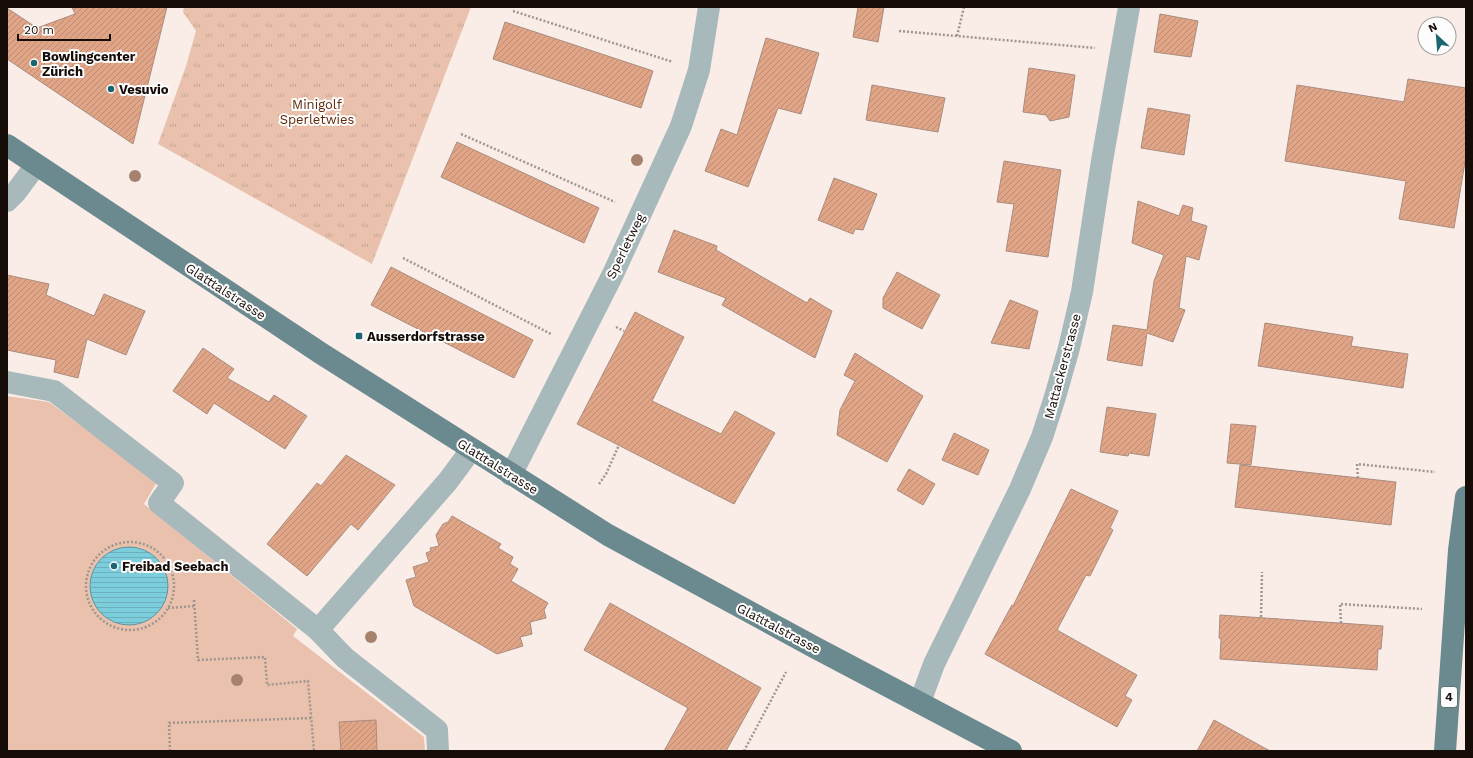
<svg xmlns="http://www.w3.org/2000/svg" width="1473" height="758" font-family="'Work Sans',sans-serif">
	<defs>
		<pattern id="park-tufts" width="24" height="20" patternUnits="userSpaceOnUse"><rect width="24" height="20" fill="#e9c1ad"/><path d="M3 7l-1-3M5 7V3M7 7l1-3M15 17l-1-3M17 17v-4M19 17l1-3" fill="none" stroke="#c7a593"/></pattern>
		<pattern id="water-rules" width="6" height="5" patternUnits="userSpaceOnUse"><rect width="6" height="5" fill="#7dcedc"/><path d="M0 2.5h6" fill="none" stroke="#6bb0bb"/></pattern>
		<pattern id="building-hatch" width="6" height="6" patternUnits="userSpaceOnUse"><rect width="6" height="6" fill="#e0a487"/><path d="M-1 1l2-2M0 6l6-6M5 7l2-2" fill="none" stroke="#bf8c73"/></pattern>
	</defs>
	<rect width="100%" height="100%" fill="#faede7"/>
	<polygon fill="url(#park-tufts)" points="184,7 471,7 372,264 158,144 186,66 196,31 183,12"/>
	<polygon fill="#e9c1ad" points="7,396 49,402 157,482 144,504 297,629 293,636 424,737 425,751 7,751"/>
	<circle fill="url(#water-rules)" stroke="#5e949c" cx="129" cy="586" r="39"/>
	<g fill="url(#building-hatch)" stroke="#aa8c7e">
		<polygon points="72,7 167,7 133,144 7,59 7,8 37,28 75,14"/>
		<polygon points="858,7 884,7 878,42 853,37"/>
		<polygon points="1160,14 1198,21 1191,57 1154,52"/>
		<polygon points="505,22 653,71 641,108 493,59"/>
		<polygon points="766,38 819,53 801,114 778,108 748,187 705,171 721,129 737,135"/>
		<polygon points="1029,68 1075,75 1069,117 1050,121 1046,115 1023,112"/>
		<polygon points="1408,79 1466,88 1466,156 1454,228 1399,219 1406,181 1285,161 1297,85 1404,102"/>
		<polygon points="872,85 945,98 938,132 866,120"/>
		<polygon points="1148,108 1190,115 1184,155 1141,148"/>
		<polygon points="457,142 599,208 584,243 441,177"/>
		<polygon points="1004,161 1061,170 1048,257 1006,251 1014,204 997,202"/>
		<polygon points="834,178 877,194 863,230 855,229 853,234 818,220"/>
		<polygon points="1138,201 1179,216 1183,205 1193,208 1191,221 1207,226 1199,260 1186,256 1179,308 1185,310 1173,342 1147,333 1142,366 1107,360 1113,325 1147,330 1154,281 1164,255 1132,243"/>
		<polygon points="674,230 717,246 716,250 807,303 810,298 832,311 815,358 722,305 726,298 658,272"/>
		<polygon points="391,267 533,340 514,378 371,305"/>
		<polygon points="897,272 940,295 922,329 883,308 883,298"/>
		<polygon points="7,275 49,284 46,295 94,316 104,294 145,311 126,355 87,339 78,378 54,372 56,360 7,350"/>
		<polygon points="1010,300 1038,311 1029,349 991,343"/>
		<polygon points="635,312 684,337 652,401 721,434 735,411 775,433 734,504 577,424"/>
		<polygon points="1265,323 1353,337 1351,346 1408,354 1403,388 1258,366"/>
		<polygon points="203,348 234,369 227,378 269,402 274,395 307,416 285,449 214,403 207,414 173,391"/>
		<polygon points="855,353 923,396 887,462 837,435 840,410 855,381 844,375"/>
		<polygon points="1107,407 1156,414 1149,456 1129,453 1128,456 1100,452"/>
		<polygon points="1231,424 1256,426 1251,465 1227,463"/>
		<polygon points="954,433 989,450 978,475 942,460"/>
		<polygon points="346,455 395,485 358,530 351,524 307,576 267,544 317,483 321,486"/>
		<polygon points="1240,465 1396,482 1391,525 1235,507"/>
		<polygon points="909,469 935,484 923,505 897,490"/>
		<polygon points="1071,489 1118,511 1110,528 1113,530 1090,576 1086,575 1057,630 1137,675 1125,696 1132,700 1117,727 985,654 1012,605 1013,606"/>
		<polygon points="452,516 501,544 498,548 513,557 510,564 518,569 511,581 548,603 544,610 546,618 530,622 532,634 520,637 523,646 497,654 414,606 406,580 416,577 413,567 429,562 426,553 431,551 430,548 439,546 436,535 443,524 448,522"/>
		<polygon points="610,603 761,688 726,751 664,751 688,708 584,650"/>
		<polygon points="1220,615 1383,626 1381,649 1378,649 1377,670 1220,659 1221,639 1219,638"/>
		<polygon points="376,720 377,751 341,751 339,722"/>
		<polygon points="1214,720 1270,751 1197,751"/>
	</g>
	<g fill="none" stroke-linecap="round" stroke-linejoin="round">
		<g stroke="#a0958f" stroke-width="2.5" stroke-dasharray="2 2" stroke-linecap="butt">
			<polyline points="513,11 673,62"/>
			<polyline points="899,31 1095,48"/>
			<polyline points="957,36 964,7"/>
			<polyline points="461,134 615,202"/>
			<polyline points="403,258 551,334"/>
			<polyline points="616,327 624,331"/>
			<polyline points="1358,478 1357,464 1435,472"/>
			<polyline points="599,484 606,474 619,445"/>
			<circle cx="130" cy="586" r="44"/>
			<polyline points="194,600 198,660 265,657 267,685 308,681 314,751"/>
			<polyline points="168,608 195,606"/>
			<polyline points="1261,617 1262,572"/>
			<polyline points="1341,623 1340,604 1422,609"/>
			<polyline points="170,751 169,723 311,718"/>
			<polyline points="744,751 786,672"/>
		</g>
		<g stroke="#a8b9bc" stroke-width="22">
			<polyline points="7,201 16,192 36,165"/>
			<polyline points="7,382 54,391 173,483 159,503 318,630 345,658 437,730 438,751"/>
			<polyline points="511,475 613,274 681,126 699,70 709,7"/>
			<polyline points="318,630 448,481 471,450"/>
			<polyline points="920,702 934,664 1020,489 1042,437 1055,397 1069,348 1082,292 1102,161 1129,7"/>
		</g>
		<g stroke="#6b8a90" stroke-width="22">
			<polyline points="7,145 322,354 608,535 814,647 1011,751"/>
			<polyline points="1445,751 1459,550 1466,497"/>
		</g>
	</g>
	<g fill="#a6826d">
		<circle cx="637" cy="160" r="6"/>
		<circle cx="135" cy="176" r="6"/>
		<circle cx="371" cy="637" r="6"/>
		<circle cx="237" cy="680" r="6"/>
	</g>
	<g fill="#1b6571" stroke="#fdfdfd" stroke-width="1.5">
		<circle cx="34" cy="63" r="4"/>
		<circle cx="111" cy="89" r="4"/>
		<rect x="355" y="332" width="8" height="8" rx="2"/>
		<circle cx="114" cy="566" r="4"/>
	</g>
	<g text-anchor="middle" stroke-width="4" stroke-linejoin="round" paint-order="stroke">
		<rect fill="#fdfdfd" stroke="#5c5552" stroke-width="1" x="1441" y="687" width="16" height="20" rx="3"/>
		<g font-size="12" font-weight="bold" fill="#170d08">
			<text x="1449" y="701">4</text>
		</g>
		<g font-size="13" font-weight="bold" fill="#170d08" stroke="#fdfdfd" text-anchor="start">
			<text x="42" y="61">Bowlingcenter<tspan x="42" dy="15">Zürich</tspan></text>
			<text x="119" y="94">Vesuvio</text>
			<text x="367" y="341">Ausserdorfstrasse</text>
			<text x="122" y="571">Freibad Seebach</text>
		</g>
		<g font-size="13" fill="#612b0a" stroke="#fdfdfd">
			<text x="317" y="109">Minigolf<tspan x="317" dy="15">Sperletwies</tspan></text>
		</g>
		<g font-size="13" fill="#170d08" stroke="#fdfdfd">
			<text transform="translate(625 246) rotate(-64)" y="5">Sperletweg</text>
			<text transform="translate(226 291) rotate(33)" y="5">Glatttalstrasse</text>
			<text transform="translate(1062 366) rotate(-75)" y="5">Mattackerstrasse</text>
			<text transform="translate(498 466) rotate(32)" y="5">Glatttalstrasse</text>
			<text transform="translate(779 628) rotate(28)" y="5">Glatttalstrasse</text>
		</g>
	</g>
	<rect width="1473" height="758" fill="none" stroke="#170d08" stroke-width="16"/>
	<g transform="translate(1437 36) rotate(334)"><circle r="19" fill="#fdfdfd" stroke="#a19d9b"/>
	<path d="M0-3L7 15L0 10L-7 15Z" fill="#1b6571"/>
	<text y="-6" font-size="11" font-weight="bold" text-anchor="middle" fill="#170d08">N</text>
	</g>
	<path d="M18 34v6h92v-6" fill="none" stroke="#170d08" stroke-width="2"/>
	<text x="24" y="34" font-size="12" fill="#170d08" stroke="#fdfdfd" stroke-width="3" paint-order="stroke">20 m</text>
</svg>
